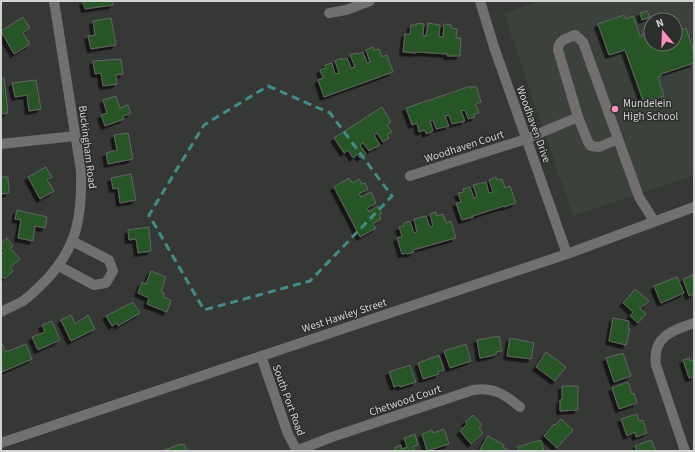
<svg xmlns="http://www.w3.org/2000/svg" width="695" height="452" font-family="'Source Sans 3',sans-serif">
	<defs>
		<filter id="shadow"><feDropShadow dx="-3.5" dy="3.5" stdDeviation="0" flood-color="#0009"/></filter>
	</defs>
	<rect width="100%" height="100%" fill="#363836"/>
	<path fill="#3c423b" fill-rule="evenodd" d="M539,1H694V175L573,216L504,14ZM651,20H675V44H651Z"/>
	<g fill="#285726" stroke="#626461" filter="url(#shadow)">
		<polygon points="83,1 113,1 113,5 85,9"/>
		<polygon points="647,11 650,17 642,20 640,13"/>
		<polygon points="624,15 626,19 633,16 640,36 651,32 651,44 675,44 675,32 686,28 694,53 694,63 661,74 661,76 658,77 664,96 644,103 625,50 609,55 598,24"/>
		<polygon points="23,17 30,28 23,33 30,44 14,54 1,31"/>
		<polygon points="111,18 116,45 91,49 88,36 95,35 93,21"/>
		<polygon points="417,23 424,24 423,35 426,36 428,23 440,25 439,37 443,37 444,24 451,25 451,28 457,29 456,38 461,38 460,56 447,56 448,54 416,52 416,53 403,52 405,34 410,34 411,25 417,25"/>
		<polygon points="373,47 374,50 379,49 382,57 387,55 393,72 324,97 318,80 323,78 320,70 326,68 325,65 332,63 335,74 339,73 335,61 342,58 342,60 347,58 351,68 355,67 350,55 357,53 358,54 363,52 367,63 370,62 366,50"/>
		<polygon points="121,59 123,74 116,75 117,84 103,86 101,73 95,74 93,61"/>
		<polygon points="4,78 8,113 1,114 1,79"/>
		<polygon points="36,80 41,109 29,111 27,95 15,97 12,83"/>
		<polygon points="471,86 471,88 476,86 481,102 476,104 479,113 474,114 475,117 468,119 465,110 461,111 465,121 452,124 449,115 445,116 449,126 436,129 433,120 430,121 433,131 426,134 425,130 419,132 417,123 412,125 406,108"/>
		<polygon points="116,96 120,108 128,105 131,113 123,116 124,119 105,126 101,115 107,113 103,100"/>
		<polygon points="382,107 391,122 387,125 392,132 387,135 389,138 383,142 377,133 374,135 380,145 369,151 363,143 360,145 366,154 360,158 358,154 353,158 348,150 344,153 334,138"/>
		<polygon points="128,133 133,159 108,164 106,153 117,150 114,135"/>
		<polygon points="46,167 52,177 47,180 54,191 40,199 28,177"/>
		<polygon points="131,174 136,200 120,203 118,188 113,189 111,178"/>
		<polygon points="1,177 8,177 9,193 1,194"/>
		<polygon points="496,177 497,180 502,179 505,188 510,186 516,203 504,207 504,206 473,216 474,217 462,220 456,203 461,202 458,193 464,192 463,189 470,187 474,198 477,197 473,185 486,182 489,193 493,192 489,180"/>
		<polygon points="349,178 352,183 359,179 362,184 365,183 368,189 359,194 361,197 371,192 376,203 367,208 369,212 378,206 382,213 379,215 381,219 373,224 376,228 360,237 334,187"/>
		<polygon points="17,210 47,217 45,228 35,226 33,241 18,238 21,220 15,219"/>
		<polygon points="436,212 437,216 443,214 446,223 451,221 456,238 413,250 414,252 407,254 407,253 402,254 397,238 402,236 399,227 404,226 404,223 410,221 414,233 417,232 414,219 426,216 430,227 433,226 430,214"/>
		<polygon points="149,227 151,251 138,253 136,239 129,240 128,230"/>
		<polygon points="7,238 13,246 10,248 20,259 10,268 13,271 4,279 1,275 1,254 4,251 1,247 1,243"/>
		<polygon points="151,271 166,277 161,292 164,293 163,297 171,300 167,312 147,304 149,298 138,293 142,282 146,284"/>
		<polygon points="693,275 694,294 689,296 683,279"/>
		<polygon points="677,277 684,293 661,303 654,286"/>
		<polygon points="635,289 649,301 644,306 643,305 640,309 646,314 638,323 630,316 633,312 623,303"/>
		<polygon points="133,302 140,313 118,326 117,323 112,326 106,316"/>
		<polygon points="71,315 75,324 88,315 95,329 71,341 61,320"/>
		<polygon points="613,318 629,321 628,329 630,329 626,345 609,341"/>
		<polygon points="52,321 60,340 38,350 32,337 45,332 42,325"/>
		<polygon points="499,336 502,351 496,352 497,354 491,356 480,358 477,340"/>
		<polygon points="510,338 534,343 531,359 507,356"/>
		<polygon points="1,342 6,352 26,344 32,359 2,372"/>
		<polygon points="466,344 471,361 450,368 444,351"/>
		<polygon points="546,352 566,367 555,381 536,367"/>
		<polygon points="623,353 631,376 614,382 606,358"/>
		<polygon points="439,355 444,370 438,372 439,374 423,379 418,363"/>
		<polygon points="690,358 690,361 694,360 694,377 689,378 683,360"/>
		<polygon points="410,365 416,382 400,387 399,385 394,387 389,372"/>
		<polygon points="628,382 632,394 634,393 637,403 619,409 612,388"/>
		<polygon points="562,386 578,386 578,410 560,411 560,400 562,400"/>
		<polygon points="637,414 639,421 643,420 647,433 636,437 635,432 627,436 621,419"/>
		<polygon points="473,415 482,425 479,427 483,433 471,444 460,431 467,424 465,422"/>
		<polygon points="561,419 573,430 557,448 544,436 554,424 555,425"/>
		<polygon points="444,429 449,444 427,451 422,434 432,430 433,433"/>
		<polygon points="415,434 418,445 413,447 415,451 396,451 394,448 401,445 402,449 407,447 404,438"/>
		<polygon points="488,436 504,445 503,447 508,450 507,451 479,451"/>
		<polygon points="541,440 544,451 519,451 517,447"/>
		<polygon points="651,440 656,451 637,451 635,446"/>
		<polygon points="181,444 181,445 184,444 187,451 162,451"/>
	</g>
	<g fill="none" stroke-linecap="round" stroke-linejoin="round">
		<g stroke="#716f70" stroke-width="10">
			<polyline points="480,1 494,47 567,254"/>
			<polyline points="329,13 346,10 370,1"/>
			<path d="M618,139L599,147L591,146L588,142L578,117L558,50C558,40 567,38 575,35L583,42L639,197L654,221"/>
			<polyline points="1,144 75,136"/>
			<polyline points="410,176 526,139 578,117"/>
			<polyline points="59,266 94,285 106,283 113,271 109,260 72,241"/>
			<path d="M1,312C8,308 16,305 23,301C32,295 40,286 48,278C78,245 82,215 81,171L54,1"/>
			<polyline points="261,356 288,434 297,451"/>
			<polyline points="1,443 567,254 694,207"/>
			<path d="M296,451L332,437L473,390C494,387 504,394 520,407"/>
			<path d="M685,451L656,365C652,337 672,330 694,323"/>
		</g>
	</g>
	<path fill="none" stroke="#408d87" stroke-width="3" stroke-dasharray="8 5" stroke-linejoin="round" d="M268,86L330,113L392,196L310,281L204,310L149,215L204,125Z"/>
	<circle fill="#fd8ebf" stroke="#2c2e2c" stroke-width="1.5" cx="615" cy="109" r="4"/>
	<g text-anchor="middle" stroke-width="3" stroke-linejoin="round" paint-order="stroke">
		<g font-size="11" fill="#d2d3d2" stroke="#2c2e2c" text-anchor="start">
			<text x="623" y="107">Mundelein<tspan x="623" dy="13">High School</tspan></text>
		</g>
		<g font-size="11" fill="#d2d3d2" stroke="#2c2e2c">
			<text transform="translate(534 124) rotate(70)" y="4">Woodhaven Drive</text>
			<text transform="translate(464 146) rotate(-18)" y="4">Woodhaven Court</text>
			<text transform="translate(88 147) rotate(83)" y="4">Buckingham Road</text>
			<text transform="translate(344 315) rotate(-18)" y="4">West Hawley Street</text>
			<text transform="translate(289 400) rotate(70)" y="4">South Port Road</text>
			<text transform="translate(405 400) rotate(-19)" y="4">Chetwood Court</text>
		</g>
	</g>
	<rect width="695" height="452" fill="none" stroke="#d2d3d2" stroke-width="4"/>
	<g transform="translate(663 32) rotate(341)"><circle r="19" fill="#2c2e2c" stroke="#6e706e"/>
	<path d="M0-3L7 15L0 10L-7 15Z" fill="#fd8ebf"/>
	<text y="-6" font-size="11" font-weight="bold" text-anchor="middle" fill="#d2d3d2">N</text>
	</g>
</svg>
